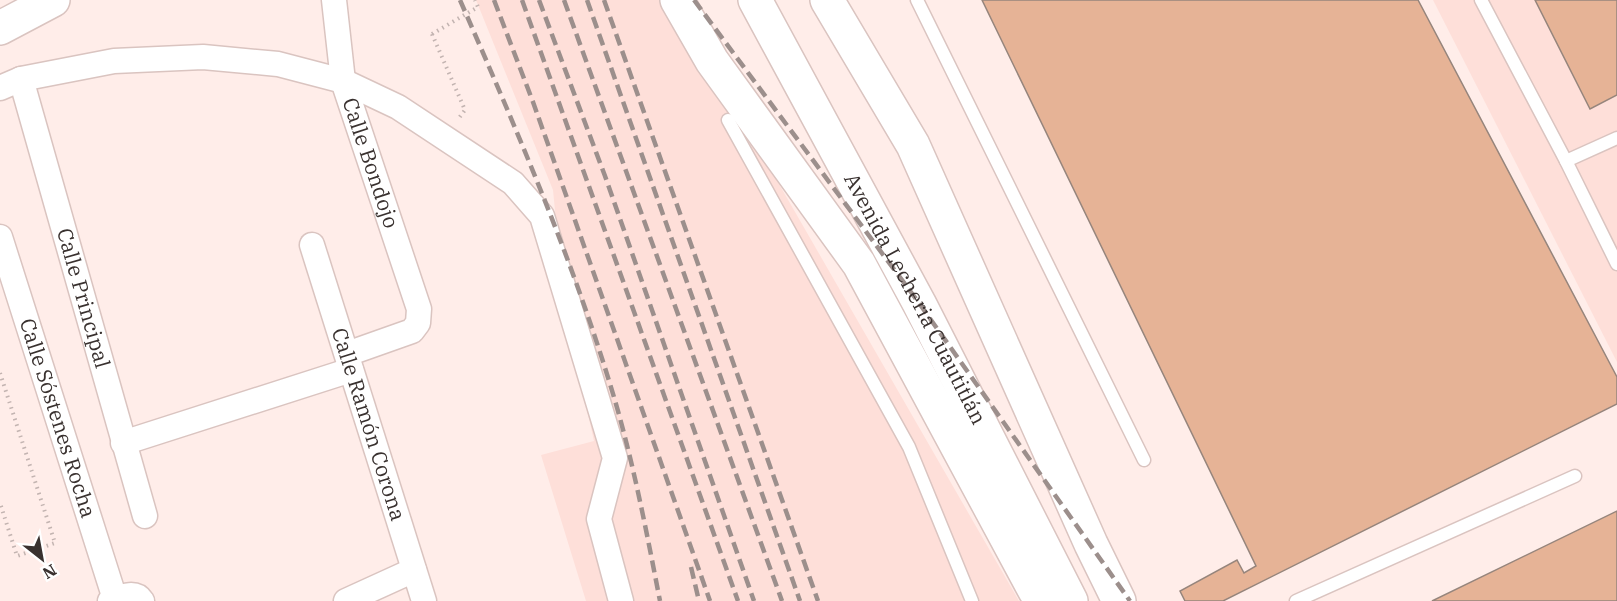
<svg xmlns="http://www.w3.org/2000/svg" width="1617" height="601" font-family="'IBM Plex Serif',serif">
	<rect width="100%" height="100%" fill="#ffede9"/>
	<g fill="#fedfd9">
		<polygon points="476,0 673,0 1019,601 586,601 541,455 594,441 565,311 553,190"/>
		<polygon points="1433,0 1617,0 1617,362"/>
	</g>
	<g fill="#e6b396" stroke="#96857c" stroke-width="1.5">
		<polygon points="982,0 1418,0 1617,377 1617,404 1223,601 1185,601 1180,591 1237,560 1244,573 1256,566"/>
		<polygon points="1535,0 1617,0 1617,95 1590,109"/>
		<polygon points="1617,511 1617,601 1432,601"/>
	</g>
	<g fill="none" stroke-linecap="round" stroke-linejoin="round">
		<g stroke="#dac4c0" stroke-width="15">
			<g id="lane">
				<polyline points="917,0 1144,460"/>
				<polyline points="1481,0 1566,161 1617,264"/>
				<polyline points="728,120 909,447 972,601"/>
				<polyline points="1566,161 1617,138"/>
				<polyline points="1296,601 1575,476"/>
			</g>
		</g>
		<g stroke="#dac4c0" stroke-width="27">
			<g id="street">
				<path id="s1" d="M334,0L343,81L419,309L418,323L412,331L347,354"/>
				<path id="s2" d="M21,79L145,516"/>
				<polyline points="0,88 21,79 114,61 203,57 278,64 343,81 398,107 513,183 542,216 615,458 599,519 621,601"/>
				<path id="s3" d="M0,237L115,599"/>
				<path id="s4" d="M312,245L424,601"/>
				<polyline points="123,443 351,370"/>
				<path d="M110,601C121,597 135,590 142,601"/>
				<polyline points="346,601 414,570"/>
			</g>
		</g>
		<g stroke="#dac4c0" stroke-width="36">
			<g id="secondary">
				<polyline points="677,0 712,61 859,264 1035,591 1043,601"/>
				<path id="s5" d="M755,0L919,303L1071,601"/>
				<polyline points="827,0 913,145 1091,544 1119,601"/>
				<polyline points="0,28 53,0"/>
			</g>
		</g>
		<g stroke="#c3b4b1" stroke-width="4" stroke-dasharray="1.5 4.5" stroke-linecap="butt">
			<polyline points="432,34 465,110 459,118"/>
			<polyline points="0,373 55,543 17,556 0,503"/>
		</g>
		<use href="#lane" stroke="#fff" stroke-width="12"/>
		<use href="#street" stroke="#fff" stroke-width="24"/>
		<use href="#secondary" stroke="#fff" stroke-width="33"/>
		<g stroke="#9c8f8c" stroke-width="4.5" stroke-dasharray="12 6" stroke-linecap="butt">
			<path d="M460,0C515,126 570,253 610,384C632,455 646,529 660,601"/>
			<polyline points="494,0 533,102 710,601"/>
			<polyline points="522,0 738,601"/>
			<polyline points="539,0 605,176 754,601"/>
			<polyline points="564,0 782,601"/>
			<polyline points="587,0 800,601"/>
			<polyline points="604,0 818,601"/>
			<polyline points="694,0 919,303 1130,601"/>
			<polyline points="691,567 699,601"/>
		</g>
		<polyline stroke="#c3b4b1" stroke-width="4" stroke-dasharray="1.5 4.5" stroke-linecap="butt" points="432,34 478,7 475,0"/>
	</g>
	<g text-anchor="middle" stroke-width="5" stroke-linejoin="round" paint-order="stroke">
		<g font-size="21" fill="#39312f" stroke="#fff">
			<text dy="7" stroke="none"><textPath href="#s1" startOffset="168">Calle Bondojo</textPath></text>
			<text dy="7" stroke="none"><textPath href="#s2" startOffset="228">Calle Principal</textPath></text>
			<text dy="7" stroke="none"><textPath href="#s5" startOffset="339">Avenida Lecheria Cuautitlán</textPath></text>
			<text dy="7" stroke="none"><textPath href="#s3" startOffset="190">Calle Sóstenes Rocha</textPath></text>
			<text dy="7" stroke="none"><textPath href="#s4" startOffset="188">Calle Ramón Corona</textPath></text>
		</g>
	</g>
	<g transform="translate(42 559) rotate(149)" stroke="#ffffff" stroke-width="4.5" paint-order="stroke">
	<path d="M0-4.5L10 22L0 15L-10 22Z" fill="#39312f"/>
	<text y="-9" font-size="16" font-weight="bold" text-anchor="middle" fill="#39312f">N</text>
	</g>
</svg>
